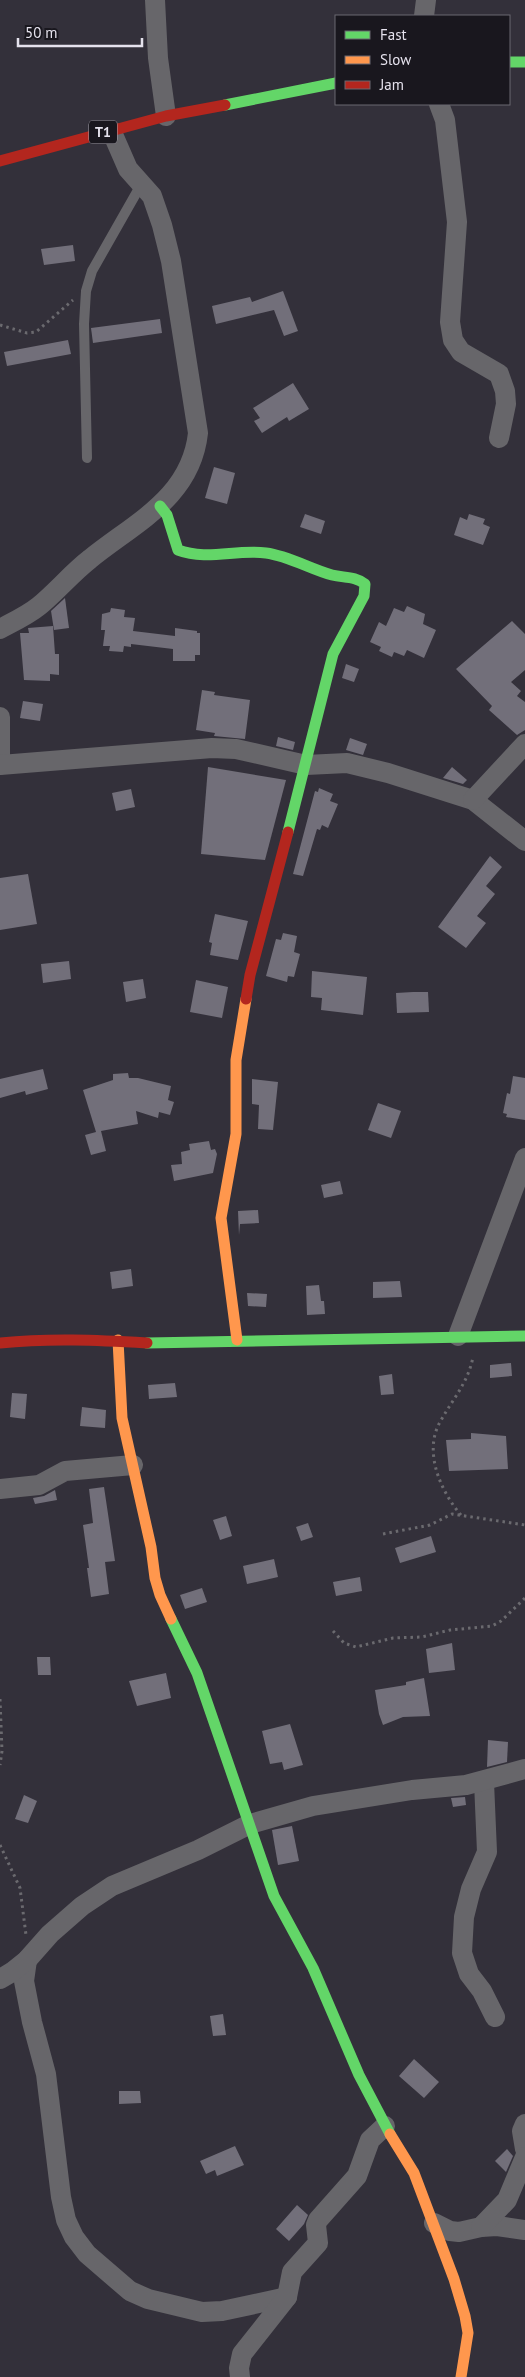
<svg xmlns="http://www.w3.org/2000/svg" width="525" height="2377" font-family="'PT Sans',sans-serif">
	<rect width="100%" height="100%" fill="#33303a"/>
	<g fill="#726f7a">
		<polygon points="73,245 75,261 44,265 41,249"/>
		<polygon points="283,291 298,331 284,336 274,310 216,324 212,306 250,297 252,302"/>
		<polygon points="160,319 162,333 93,343 91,328"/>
		<polygon points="68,340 71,354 7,366 4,352"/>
		<polygon points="293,383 309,409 289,421 287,417 262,433 254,421 260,418 253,408"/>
		<polygon points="214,467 235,473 227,504 205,498"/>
		<polygon points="305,514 325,521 321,534 300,527"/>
		<polygon points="469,514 485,519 483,524 490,527 483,545 454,535 460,517 467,520"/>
		<polygon points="65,598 69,628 54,630 51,611"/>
		<polygon points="407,606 425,614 423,624 436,630 424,658 407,650 404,656 394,652 392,657 379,651 381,647 370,642 379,622 386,626 394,608 404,612"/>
		<polygon points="111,608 125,610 124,617 135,618 133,631 175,636 175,628 197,631 197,633 200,633 200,655 195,655 195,661 173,661 173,649 131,644 131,647 124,646 123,652 109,651 110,646 103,646 105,630 101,630 102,614 110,612"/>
		<polygon points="512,621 525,634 525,670 511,682 521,691 517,696 525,702 525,730 517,735 489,710 492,706 456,669"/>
		<polygon points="53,626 55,654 59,654 59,675 50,674 50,681 24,680 20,633 29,633 28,628"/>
		<polygon points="346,664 359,669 354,682 342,678"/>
		<polygon points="202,690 215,692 214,695 250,700 245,739 214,736 215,733 196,730"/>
		<polygon points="23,701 43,704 40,721 20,718"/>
		<polygon points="278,737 295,742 293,750 276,746"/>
		<polygon points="350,738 367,744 363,755 346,750"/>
		<polygon points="208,767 286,780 265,860 201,854"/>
		<polygon points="452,767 467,780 463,784 443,778"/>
		<polygon points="319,788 333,794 330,801 338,804 328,828 322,825 320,830 317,829 303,876 293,874 315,791 318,792"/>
		<polygon points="131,789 135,807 116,811 112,793"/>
		<polygon points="490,856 502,867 486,886 495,894 477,916 486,923 466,948 438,927"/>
		<polygon points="28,874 37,924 0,930 0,878"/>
		<polygon points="215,914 248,921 238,960 210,955 212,943 209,942"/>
		<polygon points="283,933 297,936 294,952 300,954 294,977 288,976 287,982 266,976 276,939 281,940"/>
		<polygon points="69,961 71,979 43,983 41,964"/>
		<polygon points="312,971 367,977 363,1015 321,1010 322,998 311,997"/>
		<polygon points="143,979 146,998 126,1002 123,982"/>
		<polygon points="196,980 228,987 222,1018 190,1012"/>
		<polygon points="413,992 428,992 429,1012 397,1013 396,993"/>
		<polygon points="43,1069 48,1089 26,1095 25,1091 0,1098 0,1079"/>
		<polygon points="128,1073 129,1078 138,1078 171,1086 168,1100 174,1102 170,1115 159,1112 158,1118 136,1111 138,1124 101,1131 106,1151 91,1155 85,1135 96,1132 83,1090 113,1080 113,1074"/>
		<polygon points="513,1076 525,1078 525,1120 506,1117 507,1114 503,1113 507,1093 510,1094"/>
		<polygon points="252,1079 278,1082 273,1130 258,1129 259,1105 252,1104"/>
		<polygon points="378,1103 401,1111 391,1138 368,1130"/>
		<polygon points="209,1141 211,1150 215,1149 217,1154 213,1173 174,1181 171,1165 182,1164 181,1152 190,1150 189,1144"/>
		<polygon points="340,1181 343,1194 324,1198 321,1185"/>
		<polygon points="258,1210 259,1223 240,1224 239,1235 238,1211"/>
		<polygon points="131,1269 133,1286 112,1289 110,1272"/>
		<polygon points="400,1281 402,1297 373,1298 373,1282"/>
		<polygon points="319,1285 321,1301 324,1301 325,1314 307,1315 306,1286"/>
		<polygon points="247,1293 267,1294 266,1307 248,1306"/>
		<polygon points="511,1363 512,1376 490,1378 490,1365"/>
		<polygon points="392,1374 394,1394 381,1395 379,1376"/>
		<polygon points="175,1383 177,1397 149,1399 148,1385"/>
		<polygon points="12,1393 27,1394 25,1419 10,1417"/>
		<polygon points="82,1407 106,1410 105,1428 80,1426"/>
		<polygon points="471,1433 506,1436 508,1469 449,1471 446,1440 471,1439"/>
		<polygon points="104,1487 115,1561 105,1562 109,1594 91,1597 87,1568 89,1568 83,1525 93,1523 89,1489"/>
		<polygon points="55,1490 57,1500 35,1504 33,1498 44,1496"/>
		<polygon points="226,1516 232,1536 220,1540 213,1520"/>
		<polygon points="308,1523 313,1537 301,1541 296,1527"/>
		<polygon points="431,1536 436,1552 400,1563 395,1548"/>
		<polygon points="274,1559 278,1577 247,1584 243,1566"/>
		<polygon points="360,1577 362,1591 336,1596 333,1582"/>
		<polygon points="202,1588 207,1602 185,1609 180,1595"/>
		<polygon points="452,1643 455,1670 429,1673 426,1649"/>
		<polygon points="37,1657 50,1657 51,1675 38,1675"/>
		<polygon points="166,1673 171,1698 137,1706 129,1681"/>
		<polygon points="424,1678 430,1716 403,1717 383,1725 379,1714 375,1690 406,1685 406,1682"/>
		<polygon points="290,1724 303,1765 284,1770 282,1762 270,1764 262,1731"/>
		<polygon points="488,1740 508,1742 507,1762 487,1767"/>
		<polygon points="24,1795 37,1801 28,1823 15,1819"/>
		<polygon points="465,1797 466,1805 453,1807 451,1798"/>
		<polygon points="292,1826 299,1861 278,1865 272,1830"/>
		<polygon points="223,2014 226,2035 213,2036 210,2016"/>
		<polygon points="414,2059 439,2082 424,2098 399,2076"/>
		<polygon points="119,2091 140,2091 141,2103 119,2104"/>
		<polygon points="235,2146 244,2165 217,2176 215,2170 206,2174 200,2161"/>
		<polygon points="507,2149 513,2156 506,2172 495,2161"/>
		<polygon points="297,2205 308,2215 304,2224 289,2241 276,2229"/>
	</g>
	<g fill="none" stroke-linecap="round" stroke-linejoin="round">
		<g stroke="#6b6a6f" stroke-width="3" stroke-dasharray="2.5 4" stroke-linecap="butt">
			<polyline points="0,325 27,333 36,332 73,300"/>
			<path d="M461,1515C441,1492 423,1452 440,1422C452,1400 468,1383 473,1357"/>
			<polyline points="383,1534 430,1525 452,1514 525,1525"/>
			<polyline points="333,1631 344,1643 356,1647 393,1638 422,1637 450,1630 492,1626 501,1621 525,1598"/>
			<polyline points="0,1699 2,1751 0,1765"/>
			<polyline points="0,1845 20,1888 26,1935"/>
		</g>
		<polyline stroke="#67666a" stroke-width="10" points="87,458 84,324 86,291 92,271 142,183"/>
		<g stroke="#67666a" stroke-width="20">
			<polyline points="155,0 158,58 166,116"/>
			<polyline points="424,16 426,0"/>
			<polyline points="439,104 445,120 457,222 450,322 453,340 461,352 499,374 505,391 506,404 499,438"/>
			<path d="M0,629C13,622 28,615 39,606C57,591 72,573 90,559C134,523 191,498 198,433L171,261L162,225L152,196L128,169L111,130"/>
			<polyline points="0,717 0,765"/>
			<polyline points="0,765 212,748 236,749 306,765 347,763 388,773 473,800 525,841"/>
			<polyline points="473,800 525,744"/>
			<polyline points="458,1336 525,1158"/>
			<polyline points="0,1489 39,1485 65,1471 133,1465"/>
			<polyline points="484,1782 487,1852 471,1889 464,1917 462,1953 469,1974 482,1991 495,2017"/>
			<polyline points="27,1960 24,1981 32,2022 46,2074 61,2197 66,2220 74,2237 87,2254 130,2291 148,2299 202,2312 222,2311 287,2297"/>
			<polyline points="0,1979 12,1972 27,1960 50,1934 82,1906 112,1886 198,1850 250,1824 313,1806 412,1790 466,1785 525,1769"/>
			<polyline points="525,2124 522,2131 525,2149"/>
			<polyline points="434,2223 450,2231 459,2232 481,2227 497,2226 525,2230"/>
			<polyline points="481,2227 507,2200 525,2157"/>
			<polyline points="240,2377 239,2368 242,2354 287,2297 292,2272 318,2243 316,2225 318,2220 357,2176 370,2140 385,2126"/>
		</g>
		<g stroke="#63d668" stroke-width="11">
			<polyline points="509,62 525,62"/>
			<polyline points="225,105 336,83"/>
			<path d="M160,506L167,515L178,550C207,561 236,549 266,553C289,556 310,569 332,575C344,578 355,576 365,584L364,596L333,654L288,832"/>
			<polyline points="147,1343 525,1336"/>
			<polyline points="171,1619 197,1673 274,1896 313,1968 359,2075 390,2134"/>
		</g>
		<g stroke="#ff974d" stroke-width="11">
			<polyline points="118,1340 122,1418 151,1547 155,1578 160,1595 171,1619"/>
			<polyline points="237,1340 221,1218 236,1134 236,1060 246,999"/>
			<polyline points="390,2134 414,2173 454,2279 465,2316 468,2333 461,2377"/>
		</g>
		<g stroke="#b3261e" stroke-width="11">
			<polyline points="0,161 166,116 225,105"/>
			<polyline points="246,999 250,975 288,832"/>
			<path d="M0,1343C49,1338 97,1340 147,1343"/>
		</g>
	</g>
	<g text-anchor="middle" stroke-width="5" stroke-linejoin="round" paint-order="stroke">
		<rect fill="#19171e" stroke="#a8a5af" stroke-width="1" x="89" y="120.5" width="28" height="23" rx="4"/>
		<g font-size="14" font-weight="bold" fill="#e5e2ed">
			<text x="103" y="137">T1</text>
		</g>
	</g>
	<rect x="335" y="15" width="175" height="90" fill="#19171e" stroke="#6b6871"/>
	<rect x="345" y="31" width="25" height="8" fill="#63d668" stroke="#6b6871"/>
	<text x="380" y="40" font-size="15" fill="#e5e2ed">Fast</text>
	<rect x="345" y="56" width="25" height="8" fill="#ff974d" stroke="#6b6871"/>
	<text x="380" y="65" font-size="15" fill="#e5e2ed">Slow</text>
	<rect x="345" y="81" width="25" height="8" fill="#b3261e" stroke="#6b6871"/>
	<text x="380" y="90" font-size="15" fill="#e5e2ed">Jam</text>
	<path d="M18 38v8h124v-8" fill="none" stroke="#e5e2ed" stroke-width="2.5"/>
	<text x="25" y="38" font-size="15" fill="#e5e2ed" stroke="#19171e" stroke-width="4" paint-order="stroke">50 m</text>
</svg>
